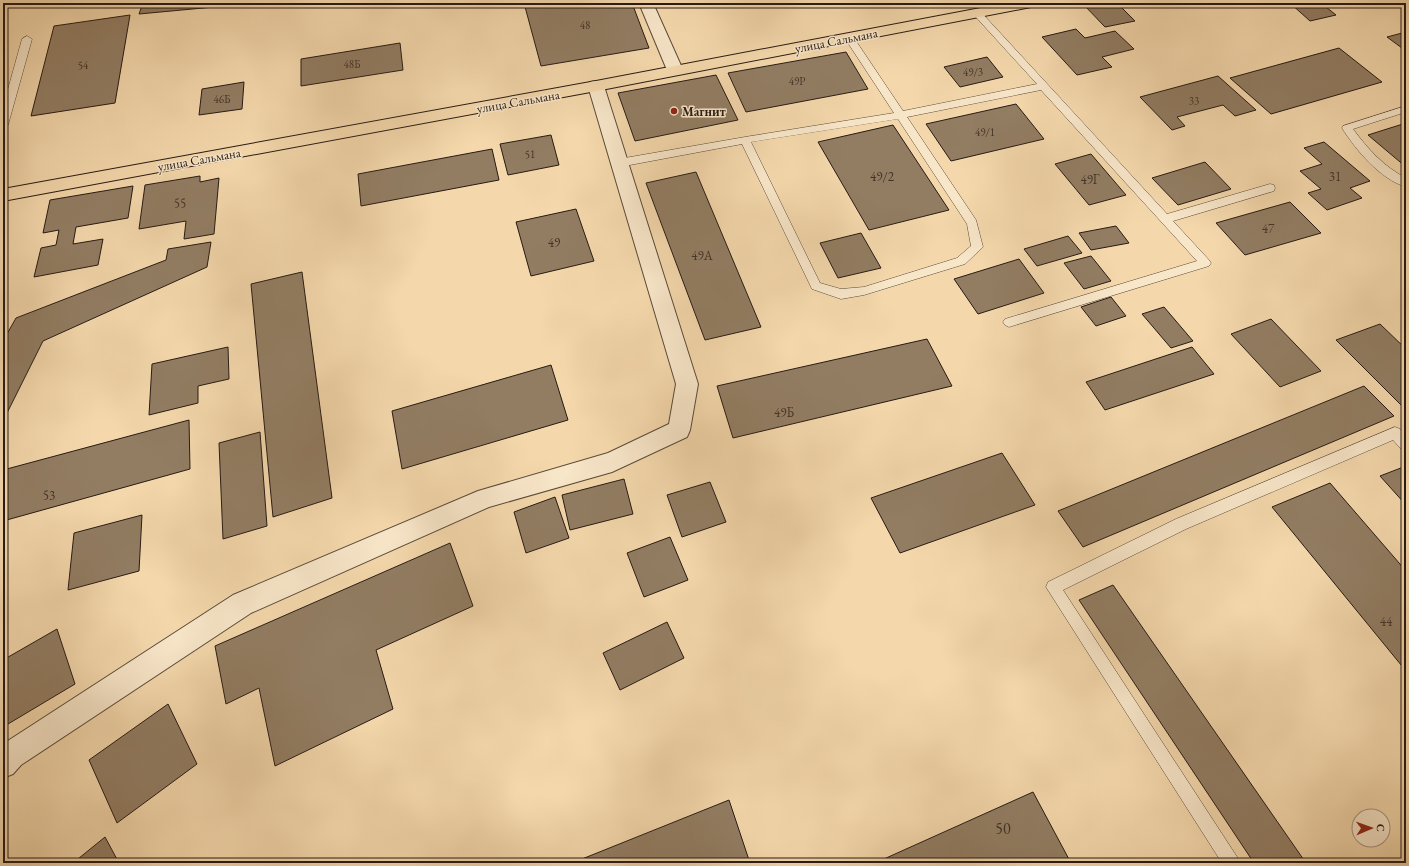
<svg xmlns="http://www.w3.org/2000/svg" width="1409" height="866" font-family="'EB Garamond',serif">
	<rect width="100%" height="100%" fill="#f4d8ac"/>
	<filter id="stains"><feTurbulence type="fractalNoise" baseFrequency=".005" numOctaves="4"/><feColorMatrix values="0 0 0 0 .2 0 0 0 0 .09 0 0 0 0 .02 0 0 0 .5 -.17"/></filter>
	<radialGradient id="worn" r=".72"><stop offset=".6" stop-color="#630" stop-opacity="0"/><stop offset="1" stop-color="#630" stop-opacity=".3"/></radialGradient>
	<g fill="#927d63" stroke="#271a13">
		<polygon points="143,3 246,3 246,4 139,14"/>
		<polygon points="524,3 632,3 649,48 541,66"/>
		<polygon points="1093,3 1117,3 1135,21 1105,27 1084,5"/>
		<polygon points="1290,3 1321,3 1336,15 1310,21"/>
		<polygon points="130,15 115,103 31,116 54,26"/>
		<polygon points="1076,29 1085,38 1115,31 1134,49 1102,57 1112,67 1077,75 1042,37"/>
		<polygon points="1406,32 1406,51 1387,37"/>
		<polygon points="400,43 403,70 301,86 301,59"/>
		<polygon points="1339,48 1382,82 1271,114 1230,78"/>
		<polygon points="846,52 868,89 746,112 728,73"/>
		<polygon points="987,57 1003,77 960,87 944,67"/>
		<polygon points="716,75 738,120 635,141 618,93"/>
		<polygon points="1218,76 1256,110 1235,116 1223,105 1177,117 1185,126 1172,130 1140,97"/>
		<polygon points="244,82 242,109 199,115 202,89"/>
		<polygon points="1016,104 1044,139 951,161 926,124"/>
		<polygon points="1406,123 1406,167 1368,135"/>
		<polygon points="893,125 949,210 869,230 818,142"/>
		<polygon points="551,135 559,165 508,175 500,144"/>
		<polygon points="1324,142 1370,181 1350,188 1362,198 1327,210 1308,193 1321,189 1300,171 1322,164 1304,148"/>
		<polygon points="492,149 499,180 361,206 358,174"/>
		<polygon points="1091,154 1126,195 1089,205 1055,164"/>
		<polygon points="1205,162 1231,189 1178,205 1152,178"/>
		<polygon points="696,172 761,327 705,340 646,183"/>
		<polygon points="200,176 200,182 219,178 214,234 184,239 186,221 139,229 145,185"/>
		<polygon points="133,186 128,218 76,227 73,244 103,239 98,265 34,277 41,248 56,245 59,230 43,233 50,200"/>
		<polygon points="1290,202 1321,233 1245,255 1216,223"/>
		<polygon points="576,209 594,261 531,276 516,222"/>
		<polygon points="1116,226 1129,243 1091,250 1079,233"/>
		<polygon points="861,233 881,268 838,278 820,243"/>
		<polygon points="1068,236 1082,253 1037,266 1024,249"/>
		<polygon points="211,242 207,267 43,341 3,421 3,341 16,318 166,260 168,249"/>
		<polygon points="1091,256 1111,281 1084,289 1064,263"/>
		<polygon points="1019,259 1044,293 978,314 954,279"/>
		<polygon points="302,272 332,498 273,517 251,284"/>
		<polygon points="1111,297 1126,316 1096,326 1081,307"/>
		<polygon points="1164,307 1193,341 1171,348 1142,314"/>
		<polygon points="1271,319 1321,371 1280,387 1231,334"/>
		<polygon points="1380,324 1406,349 1406,410 1336,340"/>
		<polygon points="927,339 952,386 733,438 717,386"/>
		<polygon points="228,347 229,379 198,386 198,403 149,415 152,364"/>
		<polygon points="1192,347 1214,374 1105,410 1086,382"/>
		<polygon points="551,365 568,420 402,469 392,411"/>
		<polygon points="1364,386 1394,416 1083,547 1058,511"/>
		<polygon points="189,420 190,469 3,521 3,470"/>
		<polygon points="260,432 267,526 223,539 219,443"/>
		<polygon points="1002,453 1035,505 900,553 871,498"/>
		<polygon points="1406,466 1406,505 1380,476"/>
		<polygon points="624,479 633,514 570,530 562,495"/>
		<polygon points="710,482 726,522 682,537 667,495"/>
		<polygon points="1330,483 1406,571 1406,671 1272,507"/>
		<polygon points="555,497 569,538 526,553 514,512"/>
		<polygon points="142,515 139,571 68,590 74,533"/>
		<polygon points="670,537 688,580 644,597 627,553"/>
		<polygon points="450,543 473,606 376,650 393,709 275,766 259,688 226,704 215,646"/>
		<polygon points="1113,585 1306,863 1254,863 1079,600"/>
		<polygon points="667,622 684,658 620,690 603,653"/>
		<polygon points="57,629 75,684 3,727 3,660"/>
		<polygon points="168,704 197,764 117,823 89,760"/>
		<polygon points="1033,792 1071,863 875,863"/>
		<polygon points="729,800 750,863 572,863"/>
		<polygon points="105,837 119,863 73,863"/>
	</g>
	<g fill="none" stroke-linecap="round" stroke-linejoin="round">
		<g stroke="#5a4a39" stroke-width="1">
			<g id="service">
				<path d="M977,10L980,11L1167,214L1270,184L1274,185L1275,188L1274,191L1173,221L1209,260L1211,263L1209,266L1009,327L1005,325L1003,322L1005,319L1197,261L1041,90L907,117L976,220L983,247L965,264L864,295L841,299L812,289L742,144L619,167L615,166L614,163L615,160L619,159L745,137L894,113L844,37L849,34L852,35L903,111L1037,84L974,15L973,13L974,11ZM898,119L967,224L971,246L957,258L864,287L841,289L820,283L751,142Z"/>
				<polygon points="27,36 32,39 8,125 3,128 3,107 22,39"/>
				<path d="M1406,106V112L1353,129C1368,149 1384,167 1406,178V187C1380,179 1356,150 1342,128L1343,126Z"/>
				<polygon points="1395,427 1400,429 1406,436 1406,451 1401,449 1393,440 1186,529 1063,590 1241,863 1222,863 1046,587 1048,582 1176,519"/>
			</g>
		</g>
		<g stroke="#5a4a39" stroke-width="2">
			<g id="minor">
				<polygon points="639,3 653,3 683,70 681,74 675,75 669,74 667,70"/>
				<polygon points="596,81 602,82 604,86 698,384 690,430 687,437 612,472 489,507 251,613 21,765 13,774 3,778 3,744 233,595 478,491 608,453 669,424 676,384 588,86 590,82"/>
			</g>
		</g>
		<g stroke="#271a13" stroke-width="2">
			<polygon id="primary" points="1007,3 1038,3 1036,6 1031,7 596,91 3,201 3,189 596,81"/>
		</g>
		<use href="#service" fill="#f8e6c9" fill-rule="evenodd"/>
		<use href="#minor" fill="#f8e6c9" fill-rule="evenodd"/>
		<use href="#primary" fill="#f4d8ac" fill-rule="evenodd"/>
	</g>
	<circle fill="#8f2418" stroke="#f8e6c9" stroke-width="1.5" cx="674" cy="111" r="4"/>
	<g text-anchor="middle" stroke-width="3" stroke-linejoin="round" paint-order="stroke">
		<g font-size="11" fill="#423327">
			<text x="585" y="29">48</text>
			<text x="352" y="68">48Б</text>
			<text x="83" y="69">54</text>
			<text x="973" y="76">49/3</text>
			<text x="797" y="85">49Р</text>
			<text x="222" y="103">46Б</text>
			<text x="1194" y="105">33</text>
			<text x="985" y="136">49/1</text>
			<text x="530" y="158">51</text>
		</g>
		<g font-size="13" fill="#271a13" stroke="#f8e6c9">
			<text transform="translate(836 40) rotate(-11)" y="5">улица Сальмана</text>
			<text transform="translate(518 101) rotate(-10)" y="5">улица Сальмана</text>
			<text transform="translate(199 159) rotate(-10)" y="5">улица Сальмана</text>
		</g>
		<g font-size="13" font-weight="bold" fill="#271a13" stroke="#f8e6c9" text-anchor="start">
			<text x="682" y="116">Магнит</text>
		</g>
		<g font-size="13" fill="#423327">
			<text x="882" y="181">49/2</text>
			<text x="1335" y="181">31</text>
			<text x="1090" y="184">49Г</text>
			<text x="180" y="208">55</text>
			<text x="1268" y="233">47</text>
			<text x="554" y="247">49</text>
			<text x="702" y="260">49А</text>
			<text x="784" y="417">49Б</text>
			<text x="49" y="500">53</text>
			<text x="1386" y="626">44</text>
		</g>
		<g font-size="16" fill="#423327">
			<text x="1003" y="834">50</text>
		</g>
	</g>
	<rect width="1409" height="866" fill="none" stroke="#f4d8ac" stroke-width="16"/>
	<rect x="4" y="4" width="1401" height="858" fill="none" stroke="#271a13" stroke-width="2"/>
	<rect x="8" y="8" width="1393" height="850" fill="none" stroke="#271a13"/>
	<g transform="translate(1371 828) rotate(88)"><circle r="19" fill="#f8e6c9" stroke="#a49480"/>
	<path d="M0-3L7 15L0 10L-7 15Z" fill="#8f2418"/>
	<text y="-6" font-size="11" font-weight="bold" text-anchor="middle" fill="#271a13">С</text>
	</g>
	<rect width="100%" height="100%" filter="url(#stains)"/>
	<rect width="100%" height="100%" fill="url(#worn)"/>
</svg>
